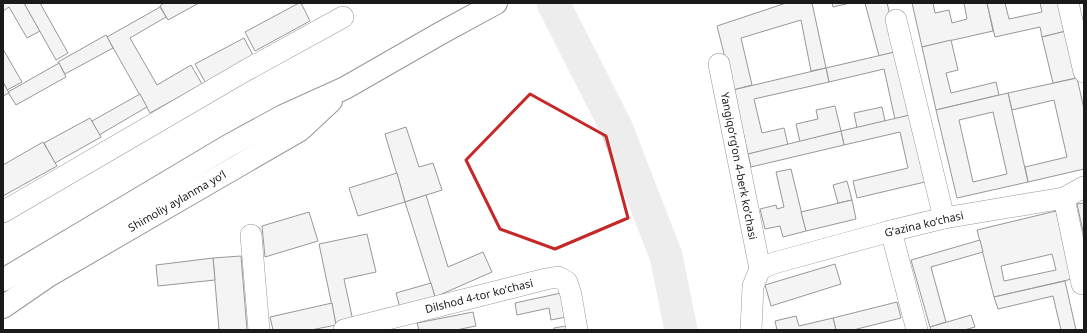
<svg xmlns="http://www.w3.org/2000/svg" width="1087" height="333" font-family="'Noto Sans',sans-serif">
	<rect width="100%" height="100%" fill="#fff"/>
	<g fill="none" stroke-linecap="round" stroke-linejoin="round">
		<polyline stroke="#d7d7d7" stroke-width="33" points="553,3 616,127 666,256 681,330"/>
	</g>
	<g fill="#e6e6e6" stroke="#1a1a1a" fill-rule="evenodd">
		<polygon points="3,3 24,3 40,31 27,38 9,7 3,11"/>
		<polygon points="24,3 40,3 68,53 56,60"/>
		<polygon points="164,3 199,3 168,20 160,6"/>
		<polygon points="299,3 301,3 310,21 255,51 245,32"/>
		<polygon points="786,3 812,3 826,68 811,71 801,20 741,38 752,85 733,90 717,26"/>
		<polygon points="832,3 850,3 833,7"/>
		<polygon points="865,3 887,3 899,51 879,56"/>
		<polygon points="912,3 933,3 935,13 949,10 952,23 967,19 964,3 987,3 993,31 922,47"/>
		<polygon points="987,3 1005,3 1009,19 1042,12 1040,3 1059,3 1066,31 1042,37 1040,27 995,37"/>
		<polygon points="160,7 166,17 130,38 157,85 191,65 202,84 150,113 107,37"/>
		<polygon points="1066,31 1077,78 1053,83 1042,37"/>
		<polygon points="106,35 113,48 65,74 58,62"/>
		<polygon points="244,38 256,61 208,87 195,64"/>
		<polygon points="951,40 958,70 946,73 951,93 996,82 999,95 936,110 922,47"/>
		<polygon points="3,49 22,82 7,90 3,82"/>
		<polygon points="899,51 914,114 895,119 884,69 829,82 826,68"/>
		<polygon points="59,63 66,77 16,105 8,92"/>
		<polygon points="826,68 829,82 754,99 762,133 784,128 788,145 748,154 733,90"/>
		<polygon points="1077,78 1084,109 1084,169 1028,182 1025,167 1067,157 1054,100 1012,110 1008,93"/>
		<polygon points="3,82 9,93 3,96"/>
		<path d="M1008,93L1028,182L957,198L936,110ZM993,112L1007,174L973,182L959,120Z"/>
		<polygon points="140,94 147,107 99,135 92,121"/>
		<polygon points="835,106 841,131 800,142 796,124 818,119 816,110"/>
		<polygon points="882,107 885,121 857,128 854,113"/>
		<polygon points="914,114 929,181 857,198 853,181 908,168 900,132 844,145 841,131"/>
		<polygon points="90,118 101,137 55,163 44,143"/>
		<polygon points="406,127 419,167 433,163 442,190 405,202 385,134"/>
		<polygon points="841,131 844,145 751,167 748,154"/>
		<polygon points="43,142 57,166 3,196 3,165"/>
		<polygon points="791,169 806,231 783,237 780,226 765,229 760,209 776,205 777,209 784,207 776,172"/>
		<polygon points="397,173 405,202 358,216 349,188"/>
		<polygon points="847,181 852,200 838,203 833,185"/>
		<polygon points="426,195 448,267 483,252 492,272 435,297 405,202"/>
		<polygon points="852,200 856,219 806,231 801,212"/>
		<polygon points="1084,203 1084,236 1077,204"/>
		<path d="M1056,211L1072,279L994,297L977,230ZM1052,254L1056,270L1004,281L1001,266Z"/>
		<polygon points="309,212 318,241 265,257 262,226"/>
		<polygon points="367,234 376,272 344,279 353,321 336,325 319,244"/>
		<polygon points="980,240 983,252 931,267 946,322 930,327 911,260"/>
		<polygon points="241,256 247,330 219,330 213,258"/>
		<polygon points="213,258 215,280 158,286 156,265"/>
		<polygon points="835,264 841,284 771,306 765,285"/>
		<polygon points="1065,281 1076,330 1061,330 1053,296 998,309 994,297"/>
		<polygon points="431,283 435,297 400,308 396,293"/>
		<polygon points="561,293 566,317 551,320 549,308 517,315 515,303"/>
		<polygon points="897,302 901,318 853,330 836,330 833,318"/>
		<polygon points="332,303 336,325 311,330 273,330 270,317"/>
		<polygon points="473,312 476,326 456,330 419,330 417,323"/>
		<polygon points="971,315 975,327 964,330 931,330 930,327"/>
		<polygon points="796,316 799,326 833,318 836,330 777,330 775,321"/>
		<polygon points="566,326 567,330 554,330 554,328"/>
	</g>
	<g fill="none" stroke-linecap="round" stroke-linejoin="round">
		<g stroke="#1a1a1a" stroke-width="22">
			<g id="minor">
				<polyline points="1068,3 1084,72"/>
				<polyline points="896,20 944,218"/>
				<polyline points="719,64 760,269"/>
				<polyline points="1064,198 1084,187"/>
				<polyline points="3,212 243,72 343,17"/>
				<polyline points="891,231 917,330"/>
				<polyline points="251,235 259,330"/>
				<polyline points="344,330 546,279 558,277 567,282 571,295 577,330"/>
				<polyline points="751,330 753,286 760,269 774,263 891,231 944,218 1064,198 1082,284 1084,283"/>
			</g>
		</g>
		<g stroke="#1a1a1a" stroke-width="24">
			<g id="major">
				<polyline points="3,280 228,146 283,116 345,88 441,33 496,3"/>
				<polyline points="3,307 48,276 300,130 331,101"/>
			</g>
		</g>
		<use href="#minor" stroke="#fff" stroke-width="21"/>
		<use href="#major" stroke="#fff" stroke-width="22"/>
	</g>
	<path d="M0 0H1087V333H0ZM530,94L606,136L628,218L555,249L500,229L466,160Z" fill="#fff" fill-opacity=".55" fill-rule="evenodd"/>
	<path fill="none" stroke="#c62828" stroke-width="3" stroke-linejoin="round" d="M530,94L606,136L628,218L555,249L500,229L466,160Z"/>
	<g text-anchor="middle" stroke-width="3" stroke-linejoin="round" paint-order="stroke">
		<g font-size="11" fill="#1a1a1a" stroke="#fff">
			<text transform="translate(739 166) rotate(79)" y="4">Yangiqoʻrgʻon 4-berk koʻchasi</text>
			<text transform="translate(177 201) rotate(-30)" y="4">Shimoliy aylanma yoʻl</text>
			<text transform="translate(924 224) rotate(-13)" y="4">Gʻazina koʻchasi</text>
			<text transform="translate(479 296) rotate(-14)" y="4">Dilshod 4-tor koʻchasi</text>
		</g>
	</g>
	<rect width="1087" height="333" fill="none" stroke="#1a1a1a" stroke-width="8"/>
</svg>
